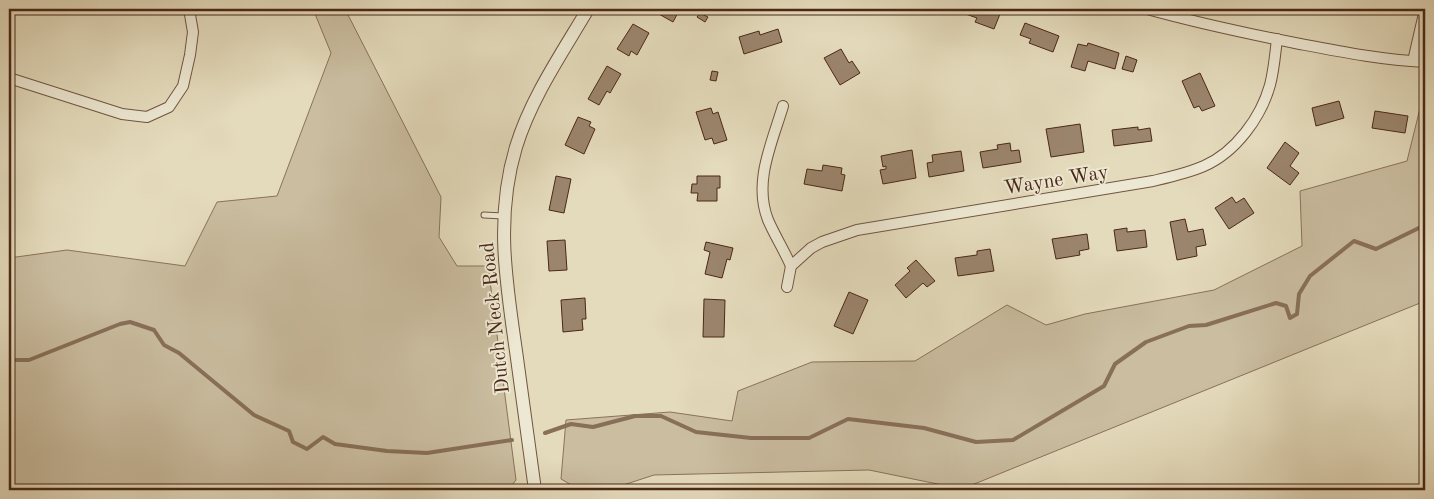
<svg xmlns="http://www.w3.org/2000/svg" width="1434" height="499" font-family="'Old Standard TT',serif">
	<rect width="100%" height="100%" fill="#e4dbbc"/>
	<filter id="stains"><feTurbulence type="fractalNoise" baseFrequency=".004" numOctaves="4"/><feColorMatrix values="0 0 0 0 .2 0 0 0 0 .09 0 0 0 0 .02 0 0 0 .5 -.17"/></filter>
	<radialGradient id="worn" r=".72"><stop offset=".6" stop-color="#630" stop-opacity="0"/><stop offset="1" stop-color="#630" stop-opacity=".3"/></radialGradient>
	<g fill="#cabda0" stroke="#8a725c">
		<polygon points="313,9 345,9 441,197 439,237 457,266 488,266 516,480 508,490 9,490 9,258 67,250 185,266 217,202 277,196 331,53"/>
		<polygon points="1425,88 1425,301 962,489 869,470 654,475 608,490 580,490 561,479 566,420 670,412 732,421 738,391 812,362 915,361 1007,305 1046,325 1085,314 1214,290 1302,246 1300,191 1407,161"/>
	</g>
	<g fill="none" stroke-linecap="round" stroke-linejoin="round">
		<g stroke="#886f58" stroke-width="4">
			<polyline points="9,360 29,360 120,324 130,322 154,330 164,345 179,353 254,415 289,431 293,442 307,449 323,437 335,444 387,451 427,453 512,440"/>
			<polyline points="545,433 571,424 593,427 635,416 661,416 696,432 751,438 809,438 848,419 924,428 976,442 1013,440 1104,386 1115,364 1146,342 1189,326 1206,325 1276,303 1286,306 1290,318 1297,314 1299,294 1310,276 1354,241 1376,249 1425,225"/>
		</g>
	</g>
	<g fill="#9b856d" stroke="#4b2817">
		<polygon points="650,9 680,9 673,22"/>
		<polygon points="961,9 987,9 1000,14 994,29 975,22 977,18 960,12"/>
		<polygon points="700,13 708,17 705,22 697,17"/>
		<polygon points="1025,23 1059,36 1053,52 1029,43 1031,39 1020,35"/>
		<polygon points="633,24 649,33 637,55 631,51 629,56 617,49"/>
		<polygon points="778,29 782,42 744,54 739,37 759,31 760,35"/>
		<polygon points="1088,43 1119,53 1115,69 1088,61 1085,71 1071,67 1078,44 1087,46"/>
		<polygon points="841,49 849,63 852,61 860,73 840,85 824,58"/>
		<polygon points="1126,56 1137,60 1133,72 1122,69"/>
		<polygon points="607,66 621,74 610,93 607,91 599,105 588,99"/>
		<polygon points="712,71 718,72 716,81 710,80"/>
		<polygon points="1200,73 1215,106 1202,111 1199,106 1194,108 1182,81"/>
		<polygon points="1339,101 1344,118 1316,126 1312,108"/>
		<polygon points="711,108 713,114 718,112 727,140 714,144 712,138 705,140 696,112"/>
		<polygon points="1375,111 1408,116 1405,133 1372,128"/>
		<polygon points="578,117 591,122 589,126 595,129 584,154 565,145"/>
		<polygon points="1080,124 1084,152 1051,157 1046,129"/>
		<polygon points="1138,127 1138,130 1150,128 1152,141 1114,146 1112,130"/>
		<polygon points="1285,142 1299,153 1290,166 1299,173 1290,185 1267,168"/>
		<polygon points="1010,143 1011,151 1019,150 1021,162 983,168 980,152 998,149 997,145"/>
		<polygon points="912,150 916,178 883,184 880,170 886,169 886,166 883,167 881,156"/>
		<polygon points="961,151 964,171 929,177 927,163 933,162 932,155"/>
		<polygon points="823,165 842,168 841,174 845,175 842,191 804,184 807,169 822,171"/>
		<polygon points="556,176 571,179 564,213 549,210"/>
		<polygon points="697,176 720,176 720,188 717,188 717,201 697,201 698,193 691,193 692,184 697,184"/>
		<polygon points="1232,197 1236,203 1244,198 1254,213 1229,229 1215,208"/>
		<polygon points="1185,219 1188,232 1203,229 1206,245 1196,247 1197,256 1177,260 1170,222"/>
		<polygon points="1127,228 1127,232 1145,230 1147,247 1117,251 1114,230"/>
		<polygon points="1087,234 1089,249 1079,251 1080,255 1056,259 1052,239"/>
		<polygon points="565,240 567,270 549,271 547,241"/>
		<polygon points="706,242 733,248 730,260 727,259 722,278 705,274 710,252 704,250"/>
		<polygon points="990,249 994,271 958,276 955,258 977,255 977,251"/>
		<polygon points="916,260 935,281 927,287 923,283 906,298 895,285 910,271 907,268"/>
		<polygon points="849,292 868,300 853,334 834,326"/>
		<polygon points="585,298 586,319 582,319 583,330 563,332 561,300"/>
		<polygon points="704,299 725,300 724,337 703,337"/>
	</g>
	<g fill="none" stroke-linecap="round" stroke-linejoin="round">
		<g stroke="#715540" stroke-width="7">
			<polyline id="service" points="484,215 503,216"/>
		</g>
		<g stroke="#715540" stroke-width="12">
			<g id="minor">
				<path d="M1147,9C1198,23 1249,34 1300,44C1342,52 1383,60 1425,62"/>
				<polyline points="1413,61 1425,9"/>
				<polyline points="9,78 122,114 147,117 169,107 183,86 190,55 193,32 189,9"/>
				<path d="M783,106C772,143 753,182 768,220C775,236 784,250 791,266"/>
				<path d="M787,287L791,266L811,248L822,242L857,230L1153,181C1170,177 1188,173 1204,166C1236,152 1261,117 1270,85C1274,70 1275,55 1277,39"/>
			</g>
		</g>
		<g stroke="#715540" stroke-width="14">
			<path id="tertiary" d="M535,490C529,444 522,397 516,351C506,281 495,217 516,147C531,98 562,53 588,9"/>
		</g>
		<use href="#service" stroke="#ede8d3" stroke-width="5"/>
		<use href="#minor" stroke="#ede8d3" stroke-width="10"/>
		<use href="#tertiary" stroke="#ede8d3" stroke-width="12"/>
	</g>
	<g text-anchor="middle" stroke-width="4" stroke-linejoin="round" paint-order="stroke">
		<g font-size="20" fill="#4b2817" stroke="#ede8d3">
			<text transform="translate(1056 179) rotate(-9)" y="7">Wayne Way</text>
			<text transform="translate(494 318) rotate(-96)" y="7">Dutch Neck Road</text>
		</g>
	</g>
	<rect width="1434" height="499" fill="none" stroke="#e4dbbc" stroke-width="30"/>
	<rect x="10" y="10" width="1414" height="479" fill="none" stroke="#4b2817" stroke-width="2.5"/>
	<rect x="15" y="15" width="1404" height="469" fill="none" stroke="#4b2817"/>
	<rect width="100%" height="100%" filter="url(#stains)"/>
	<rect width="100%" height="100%" fill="url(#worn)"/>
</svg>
